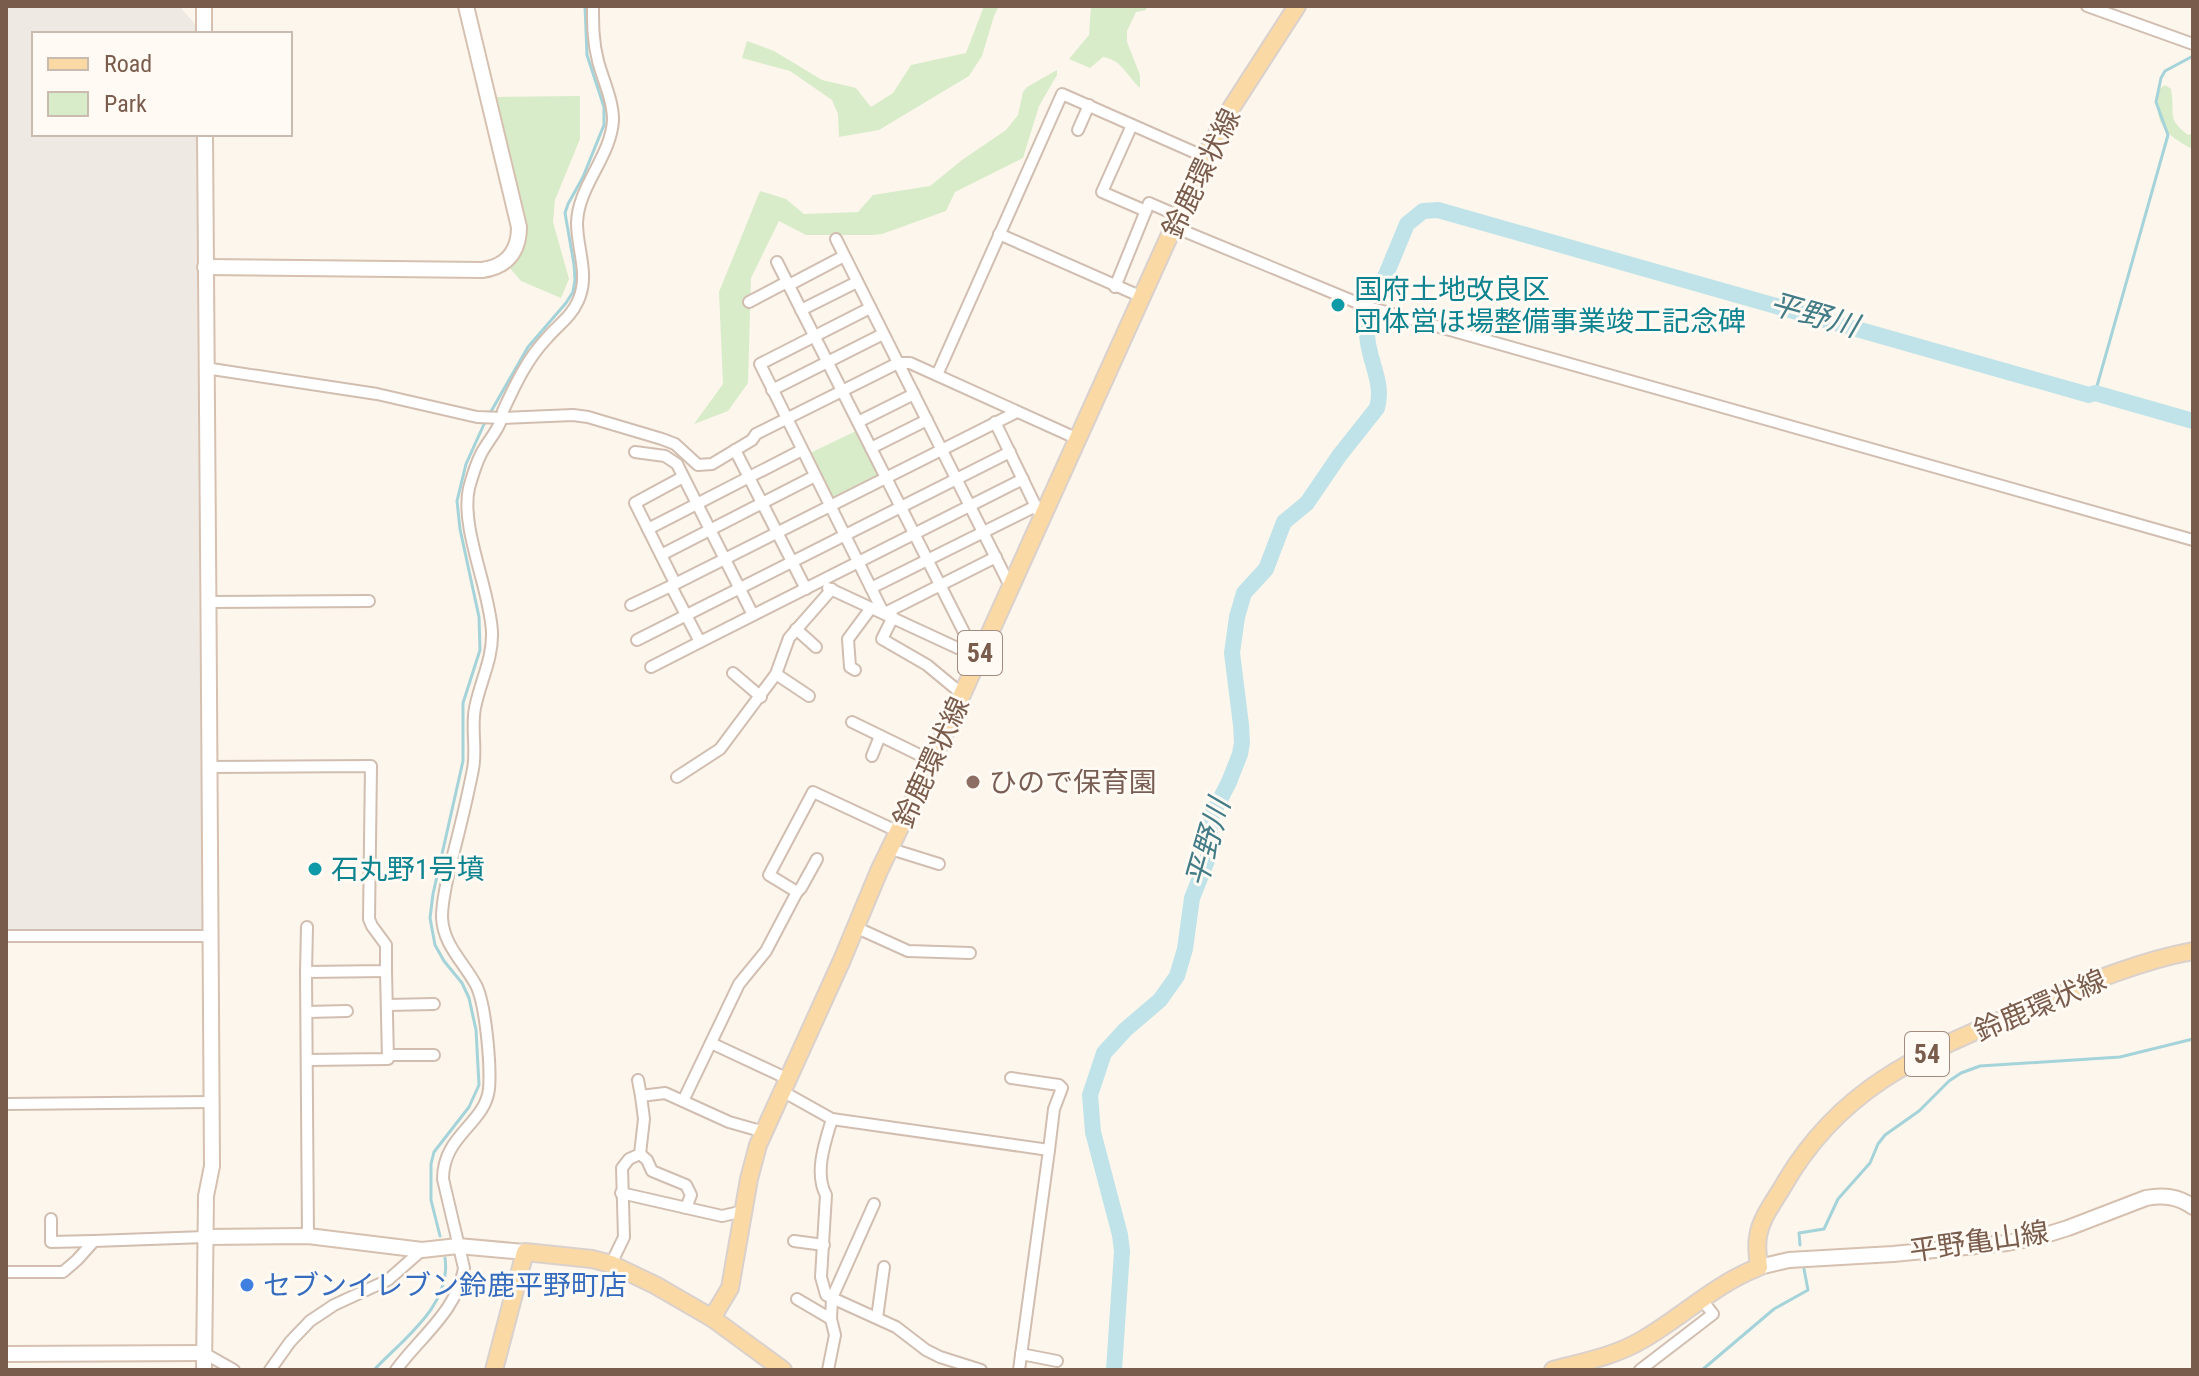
<svg xmlns="http://www.w3.org/2000/svg" width="2199" height="1376" font-family="'Roboto Condensed','Noto Sans JP',sans-serif">
	<rect width="100%" height="100%" fill="#fdf6ec"/>
	<polygon fill="#efe9e4" points="6,7 181,8 195,24 196,34 34,34 34,134 196,134 202,932 6,932"/>
	<g fill="#d8ecc9">
		<polygon points="984,6 999,6 994,16 982,56 969,76 879,130 839,137 838,114 832,100 790,71 742,58 747,41 774,51 822,80 856,88 871,107 893,93 911,65 966,53"/>
		<path d="M1091,6H1147L1146,10L1136,12L1127,31V42L1140,75V88C1127,76 1122,60 1103,57L1090,68L1069,59L1089,35Z"/>
		<polygon points="1057,70 1057,75 1039,106 1023,158 955,192 946,211 882,234 872,235 806,235 779,221 751,278 748,383 728,411 694,424 723,384 719,292 760,191 786,199 804,214 858,212 873,195 930,186 962,160 1006,130 1018,115 1023,92 1027,87"/>
		<path d="M2165,85L2171,89C2176,114 2165,117 2188,135L2193,133V149C2164,135 2153,122 2159,89Z"/>
		<polygon points="580,96 580,139 555,200 553,222 569,279 561,298 521,281 509,267 518,259 524,241 494,97"/>
		<polygon points="856,431 878,472 877,476 832,499 808,454"/>
	</g>
	<g fill="none" stroke-linecap="round" stroke-linejoin="round">
		<g stroke="#a5d3da" stroke-width="3">
			<polyline points="2095,393 2168,135 2156,102 2161,78 2165,71 2193,56"/>
			<polyline points="489,415 528,347 566,303 573,292 575,280 574,264 565,213 568,204 583,177 604,125 604,107 587,55 585,6"/>
			<polyline points="440,1236 431,1200 431,1164 434,1152 469,1107 479,1085 476,1030 469,998 462,983 444,961 435,945 430,918 433,894 463,761 463,703 480,650 479,617 460,529 457,501 466,464 485,422"/>
			<polyline points="1800,1245 1799,1233 1824,1229 1838,1199 1870,1163 1878,1144 1885,1135 1919,1111 1949,1081 1961,1073 1980,1066 2120,1057 2193,1039"/>
			<path d="M374,1370C403,1339 452,1305 445,1258"/>
			<polyline points="1702,1370 1774,1309 1808,1290 1804,1269"/>
		</g>
		<g stroke="#bfe3e8" stroke-width="16">
			<polyline points="1383,282 1407,224 1423,211 1438,210 2089,395 2095,393 2193,421"/>
			<path d="M1114,1370L1122,1251L1120,1235L1093,1132L1090,1095L1104,1053L1125,1030L1160,1000L1177,976L1185,949L1192,898L1208,858L1211,817L1229,782L1240,754L1242,743L1241,725L1232,653L1237,617L1244,593L1266,569L1284,522L1307,503L1339,456L1377,408C1385,381 1366,357 1367,331"/>
		</g>
		<g stroke="#d1beb0" stroke-width="14">
			<g id="street">
				<polyline points="2087,6 2193,44"/>
				<polyline points="1132,125 1102,192 1146,211"/>
				<polyline points="1078,130 1089,105"/>
				<polyline points="1174,227 1365,306 2193,540"/>
				<polyline points="999,234 1142,297"/>
				<polyline points="836,239 1007,580 1011,585"/>
				<polyline points="777,262 976,656"/>
				<polyline points="789,285 844,256"/>
				<polyline points="1115,287 1149,203 1179,216"/>
				<polyline points="749,302 787,282"/>
				<polyline points="870,308 760,364 883,612"/>
				<polyline points="801,310 857,282"/>
				<polyline points="205,368 377,394 477,417 503,418 573,415 588,417 662,439 675,444 698,465 712,464 752,440 756,434 898,363 910,363 1078,439"/>
				<polyline points="937,375 1062,94 1205,157"/>
				<polyline points="772,390 883,334"/>
				<polyline points="1017,412 671,586 700,642 1023,479"/>
				<polyline points="858,422 914,394"/>
				<polyline points="995,422 1038,511"/>
				<polyline points="871,448 927,420"/>
				<polyline points="735,450 806,589"/>
				<polyline points="635,452 665,456 677,464 753,615"/>
				<polyline points="648,529 802,450"/>
				<polyline points="661,555 815,476"/>
				<polyline points="675,583 635,503 683,477"/>
				<polyline points="828,588 977,657"/>
				<polyline points="871,588 1036,506"/>
				<polyline points="209,602 369,601"/>
				<polyline points="631,605 671,586"/>
				<polyline points="885,613 996,557"/>
				<polyline points="893,617 882,639 927,665 962,694"/>
				<polyline points="796,629 816,647"/>
				<polyline points="637,640 1010,452"/>
				<polyline points="651,667 700,642"/>
				<polyline points="855,670 850,667 848,639 871,608"/>
				<polyline points="733,673 761,697"/>
				<polyline points="776,674 809,696"/>
				<polyline points="852,722 932,761"/>
				<polyline points="872,756 880,736"/>
				<polyline points="210,767 371,766 369,919 372,926 386,945 386,971 306,972 308,1236"/>
				<polyline points="677,777 720,749 776,674 789,638 832,589"/>
				<polyline points="891,849 939,864"/>
				<polyline points="797,892 801,888 817,859"/>
				<polyline points="855,927 908,951 970,953"/>
				<polyline points="6,936 212,936"/>
				<polyline points="306,972 307,927"/>
				<polyline points="387,1005 434,1004"/>
				<polyline points="307,1012 347,1011"/>
				<polyline points="711,1043 788,1079"/>
				<polyline points="388,1055 434,1055"/>
				<polyline points="307,1060 388,1059 386,971"/>
				<polyline points="1011,1078 1059,1085 1062,1088 1054,1109 1049,1150"/>
				<polyline points="638,1080 641,1096"/>
				<polyline points="782,1091 832,1119 1049,1150 1019,1370"/>
				<polyline points="683,1101 739,984 766,951 797,892 769,875 813,792 899,832"/>
				<polyline points="6,1104 212,1102"/>
				<polyline points="640,1154 647,1160 652,1171 686,1185 691,1195 686,1208"/>
				<polyline points="621,1193 722,1216 744,1211"/>
				<polyline points="874,1204 832,1298 896,1327 926,1350 940,1357 981,1370"/>
				<polyline points="51,1219 51,1242 94,1241"/>
				<polyline points="794,1241 824,1245"/>
				<polyline points="611,1264 624,1237 622,1168 629,1159 640,1154 644,1119 641,1096 665,1093 729,1122 764,1132"/>
				<polyline points="6,1272 63,1272 77,1260 94,1241 205,1237"/>
				<polyline points="797,1299 831,1319"/>
				<polyline points="877,1318 884,1267"/>
				<polyline points="204,1353 234,1370"/>
				<polyline points="1021,1354 1057,1361"/>
				<polyline points="270,1370 290,1342 310,1321 334,1305 388,1280 422,1250"/>
				<path d="M396,1370C420,1337 457,1311 464,1268L443,1179C443,1135 485,1124 489,1089C491,1066 486,1008 477,987C465,963 443,946 442,917C442,899 447,881 451,863C459,832 467,800 473,769C477,749 471,728 475,708C480,682 493,659 492,632C490,589 460,528 469,488C472,477 476,464 481,454C488,440 502,427 503,411C515,385 527,359 547,338C558,325 571,317 578,301C590,275 577,250 577,223C578,186 611,157 613,120C613,100 603,80 598,61C593,42 593,25 593,6"/>
				<path d="M828,1370L835,1335L831,1319L832,1298L826,1295L821,1277L826,1195C814,1173 825,1142 832,1119"/>
				<polyline points="1640,1370 1713,1314 1702,1300"/>
			</g>
		</g>
		<g stroke="#d6c0b0" stroke-width="18">
			<g id="secondary">
				<polyline points="204,6 204,34"/>
				<path d="M205,267L482,270C506,267 519,252 519,227L466,6"/>
				<polyline points="205,1237 308,1236 422,1250 458,1246 525,1252"/>
				<path d="M1759,1267L1789,1260L1893,1254L2007,1243L2039,1237L2068,1228L2146,1198C2163,1195 2178,1196 2193,1207"/>
				<polyline points="6,1354 204,1353"/>
				<path d="M204,1370L206,1196L212,1166C212,822 206,478 205,134"/>
			</g>
		</g>
		<g stroke="#dad1cd" stroke-width="20">
			<g id="primary">
				<polyline points="712,1318 730,1288 749,1179 758,1145 842,960 879,871 932,761 1205,157 1228,113 1297,6"/>
				<polyline points="494,1370 525,1252 592,1259 611,1264 655,1285 712,1318 783,1370"/>
				<path d="M1553,1370C1583,1362 1615,1356 1642,1340C1682,1317 1715,1284 1759,1267C1758,1257 1756,1247 1758,1237C1760,1220 1773,1203 1782,1188C1840,1085 1924,1053 2027,1009C2081,986 2134,962 2193,951"/>
			</g>
		</g>
		<use href="#street" stroke="#fff" stroke-width="10"/>
		<use href="#secondary" stroke="#fff" stroke-width="14"/>
		<use href="#primary" stroke="#fbd9a5" stroke-width="16"/>
	</g>
	<g fill="#0f9aa8" stroke="#fffaf3" stroke-width="3">
		<circle cx="1338" cy="305" r="8"/>
		<circle cx="315" cy="869" r="8"/>
	</g>
	<circle fill="#8d6e63" stroke="#fffaf3" stroke-width="3" cx="973" cy="782" r="8"/>
	<circle fill="#3f7fe0" stroke="#fffaf3" stroke-width="3" cx="247" cy="1285" r="8"/>
	<g text-anchor="middle" stroke-width="6" stroke-linejoin="round" paint-order="stroke">
		<g fill="#fffaf3" stroke="#a28b7f" stroke-width="2">
			<rect x="958" y="631" width="44" height="44" rx="6"/>
			<rect x="1905" y="1032" width="44" height="44" rx="6"/>
		</g>
		<g font-size="26" font-weight="bold" fill="#7a5c4d">
			<text x="980" y="662">54</text>
			<text x="1927" y="1063">54</text>
		</g>
		<g font-size="28" fill="#7a5c4d" stroke="#fffaf3">
			<text transform="translate(1201 173) rotate(-64)" y="10">鈴鹿環状線</text>
			<text transform="translate(931 762) rotate(-65)" y="10">鈴鹿環状線</text>
			<text transform="translate(2040 1005) rotate(-23)" y="10">鈴鹿環状線</text>
			<text transform="translate(1979 1241) rotate(-8)" y="10">平野亀山線</text>
		</g>
		<g font-size="28" fill="#0d838f" stroke="#fffaf3" text-anchor="start">
			<text x="1354" y="299">国府土地改良区<tspan x="1354" dy="32">団体営ほ場整備事業竣工記念碑</tspan></text>
			<text x="331" y="879">石丸野1号墳</text>
		</g>
		<g font-size="28" fill="#785e54" stroke="#fffaf3" text-anchor="start">
			<text x="989" y="792">ひので保育園</text>
		</g>
		<g font-size="28" fill="#366cbe" stroke="#fffaf3" text-anchor="start">
			<text x="263" y="1295">セブンイレブン鈴鹿平野町店</text>
		</g>
		<g font-size="30" font-style="italic" fill="#437c86" stroke="#fffaf3">
			<text transform="translate(1814 315) rotate(16)" y="10">平野川</text>
			<text transform="translate(1208 843) rotate(-74)" y="10">平野川</text>
		</g>
	</g>
	<rect width="2199" height="1376" fill="none" stroke="#7a5c4d" stroke-width="16"/>
	<rect x="32" y="32" width="260" height="104" fill="#fffaf3" stroke="#cabbb1" stroke-width="2"/>
	<rect x="48" y="58" width="40" height="12" fill="#fbd9a5" stroke="#cabbb1" stroke-width="2"/>
	<text x="104" y="72" font-size="24" fill="#7a5c4d">Road</text>
	<rect x="48" y="92" width="40" height="24" fill="#d8ecc9" stroke="#cabbb1" stroke-width="2"/>
	<text x="104" y="112" font-size="24" fill="#7a5c4d">Park</text>
</svg>
